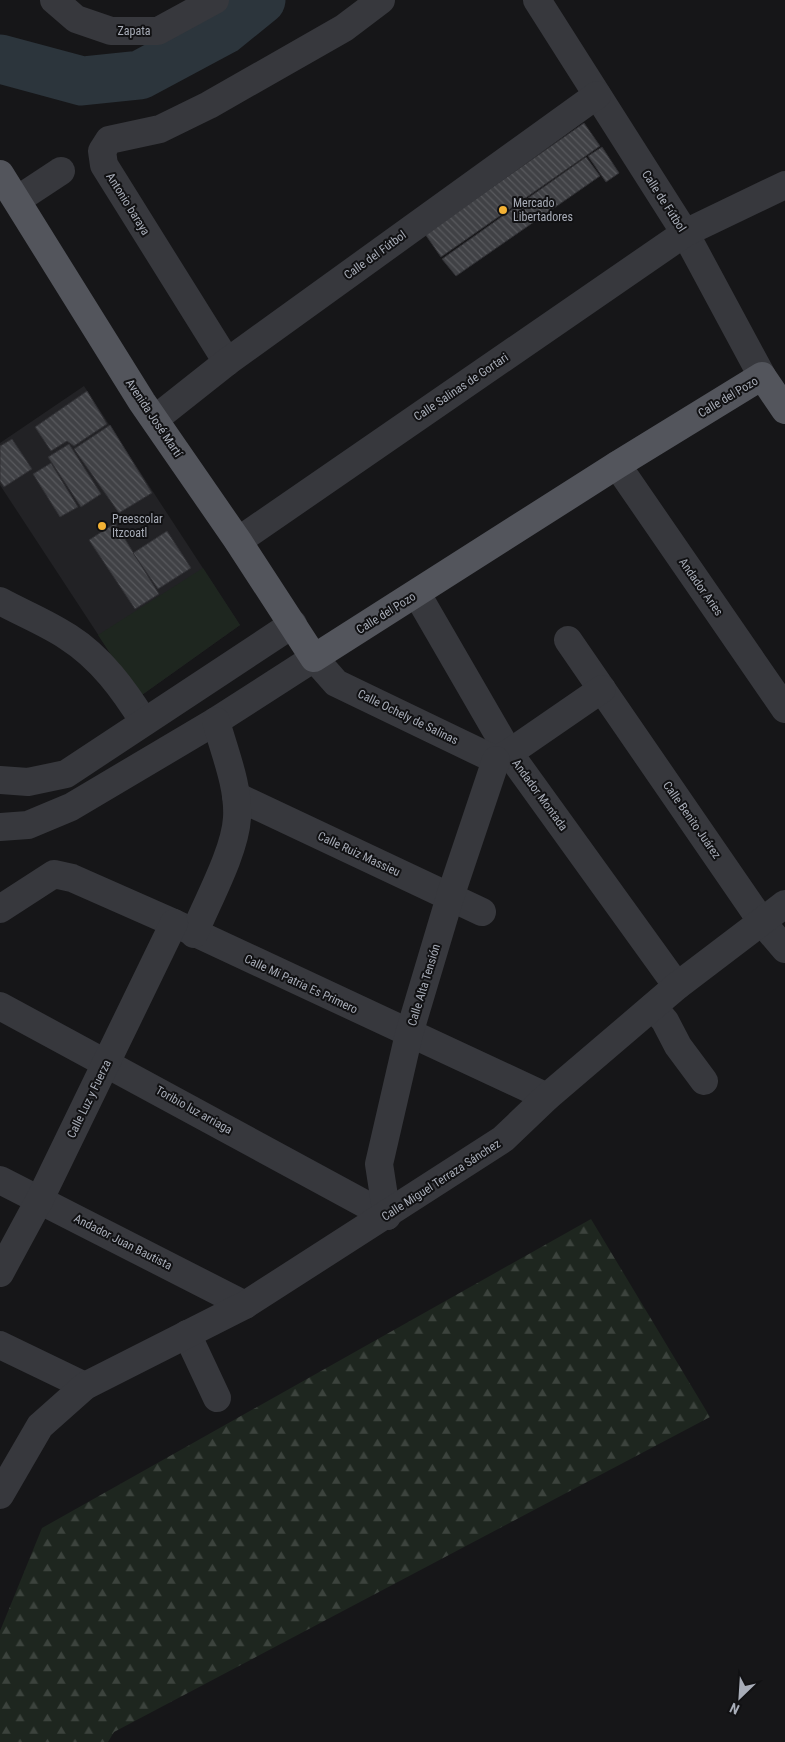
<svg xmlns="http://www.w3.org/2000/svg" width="785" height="1742" font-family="'Roboto Condensed',sans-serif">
	<defs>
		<pattern id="forest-firs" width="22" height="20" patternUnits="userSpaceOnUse" patternTransform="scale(1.25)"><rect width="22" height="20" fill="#1e261f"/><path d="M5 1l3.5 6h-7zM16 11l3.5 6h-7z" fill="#3c433d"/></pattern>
		<pattern id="building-back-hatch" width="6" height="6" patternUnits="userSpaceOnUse" patternTransform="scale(1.25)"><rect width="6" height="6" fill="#404145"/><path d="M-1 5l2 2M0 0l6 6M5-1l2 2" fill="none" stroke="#595a5e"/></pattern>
	</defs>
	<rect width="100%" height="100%" fill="#161618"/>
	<polygon fill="#222225" points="84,386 240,625 139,697 0,485 0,443"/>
	<polygon fill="url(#forest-firs)" points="591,1219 710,1417 114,1732 108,1742 0,1742 0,1631 42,1528"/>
	<polygon fill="#1e261f" points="203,568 240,625 139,697 98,635"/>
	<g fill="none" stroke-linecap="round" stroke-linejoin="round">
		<polyline stroke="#2c353c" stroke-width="49" points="0,59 82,81 140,75 224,30 261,0"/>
	</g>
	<g fill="url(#building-back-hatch)" stroke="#303034">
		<polygon points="584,123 600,146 441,257 425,234"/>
		<polygon points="602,147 619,173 606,182 588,156"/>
		<polygon points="586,157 600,176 456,276 442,259"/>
		<polygon points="87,391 107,424 74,446 67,441 51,451 35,427"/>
		<polygon points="110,425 152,493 119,513 74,449"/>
		<polygon points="12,439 32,469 4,487 0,481 0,446"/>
		<polygon points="69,444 101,494 81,507 48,457"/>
		<polygon points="51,463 78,507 60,517 33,474"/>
		<polygon points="115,523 159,594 135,609 89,540"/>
		<polygon points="167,531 191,568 158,589 133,553"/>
	</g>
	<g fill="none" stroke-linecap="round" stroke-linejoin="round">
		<g stroke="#37383d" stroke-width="28">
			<polyline points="54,0 76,19 111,31 158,31 215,0"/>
			<polyline points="537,0 685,233 762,376"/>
			<polyline points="17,200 61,171"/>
			<polyline points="227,362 104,165 102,151 109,140 160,129 209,105 344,28 381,0"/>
			<polyline points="155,419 227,362 597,95"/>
			<polyline points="617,465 785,709"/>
			<polyline points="238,541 685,233 785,185"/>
			<polyline points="417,594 509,753 677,986"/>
			<path d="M0,601C22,613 47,623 68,637C101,658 124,690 144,722"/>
			<polyline points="568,640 762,922 785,949"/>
			<polyline points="0,780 28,782 66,774 293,624"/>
			<polyline points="236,796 482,912"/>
			<polyline points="0,827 28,825 71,807 216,721 314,658 336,683 496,760 509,753 602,689"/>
			<polyline points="0,909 54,874 72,878 174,923 547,1097"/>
			<path d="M194,934C207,902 235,852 237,818C239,786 224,751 216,721"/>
			<polyline points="0,1006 387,1216"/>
			<polyline points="653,1007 665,1021 678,1046 704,1081"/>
			<polyline points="0,1180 245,1305"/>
			<polyline points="387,1216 379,1164 409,1034 450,897 496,760"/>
			<polyline points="0,1273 40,1199 174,923"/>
			<polyline points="187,1334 217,1398"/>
			<polyline points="0,1345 85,1386"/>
			<polyline points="0,1495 40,1426 85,1386 245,1305 503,1139 547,1097 677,986 785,904"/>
		</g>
		<polyline stroke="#53555c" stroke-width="28" points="0,174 142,402 238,541 314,658 617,465 762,376 785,410"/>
	</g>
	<g fill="#f2b134" stroke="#111113" stroke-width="2">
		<circle cx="503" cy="210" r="5"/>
		<circle cx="102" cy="526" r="5"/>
	</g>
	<g text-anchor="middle" stroke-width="4" stroke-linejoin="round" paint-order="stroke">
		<g font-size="12" fill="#a8adb8" stroke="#111113">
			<text x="134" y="35">Zapata</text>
			<text transform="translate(664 201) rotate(57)" y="4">Calle de Fútbol</text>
			<text transform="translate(128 204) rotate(58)" y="4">Antonio baraya</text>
			<text transform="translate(375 255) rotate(-36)" y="4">Calle del Fútbol</text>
			<text transform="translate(461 387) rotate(-34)" y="4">Calle Salinas de Gortari</text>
			<text transform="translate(728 397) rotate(-31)" y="4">Calle del Pozo</text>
			<text transform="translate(154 418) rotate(56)" y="4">Avenida José Martí</text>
			<text transform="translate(701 587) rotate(55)" y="4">Andador Aries</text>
			<text transform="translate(386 613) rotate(-32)" y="4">Calle del Pozo</text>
			<text transform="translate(408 717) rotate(26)" y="4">Calle Ochely de Salinas</text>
			<text transform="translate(540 795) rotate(54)" y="4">Andador Montada</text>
			<text transform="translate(692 820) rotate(55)" y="4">Calle Benito Juárez</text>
			<text transform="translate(359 854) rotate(25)" y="4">Calle Ruiz Massieu</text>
			<text transform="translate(301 984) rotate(25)" y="4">Calle Mi Patria Es Primero</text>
			<text transform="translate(424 985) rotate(-73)" y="4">Calle Alta Tensión</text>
			<text transform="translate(89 1099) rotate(-64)" y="4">Calle Luz y Fuerza</text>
			<text transform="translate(194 1110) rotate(29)" y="4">Toribio luz arriaga</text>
			<text transform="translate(441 1180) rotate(-33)" y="4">Calle Miguel Terraza Sánchez</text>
			<text transform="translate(123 1242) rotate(27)" y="4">Andador Juan Bautista</text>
		</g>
		<g font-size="12" fill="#a8adb8" stroke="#111113" text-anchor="start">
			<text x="513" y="207">Mercado<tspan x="513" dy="14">Libertadores</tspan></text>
			<text x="112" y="523">Preescolar<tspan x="112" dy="14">Itzcoatl</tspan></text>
		</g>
	</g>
	<g transform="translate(740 1697) rotate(205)" stroke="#111113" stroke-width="4" paint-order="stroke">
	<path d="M0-4L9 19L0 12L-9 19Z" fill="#a8adb8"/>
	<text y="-8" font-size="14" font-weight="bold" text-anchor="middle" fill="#a8adb8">N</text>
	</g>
</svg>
